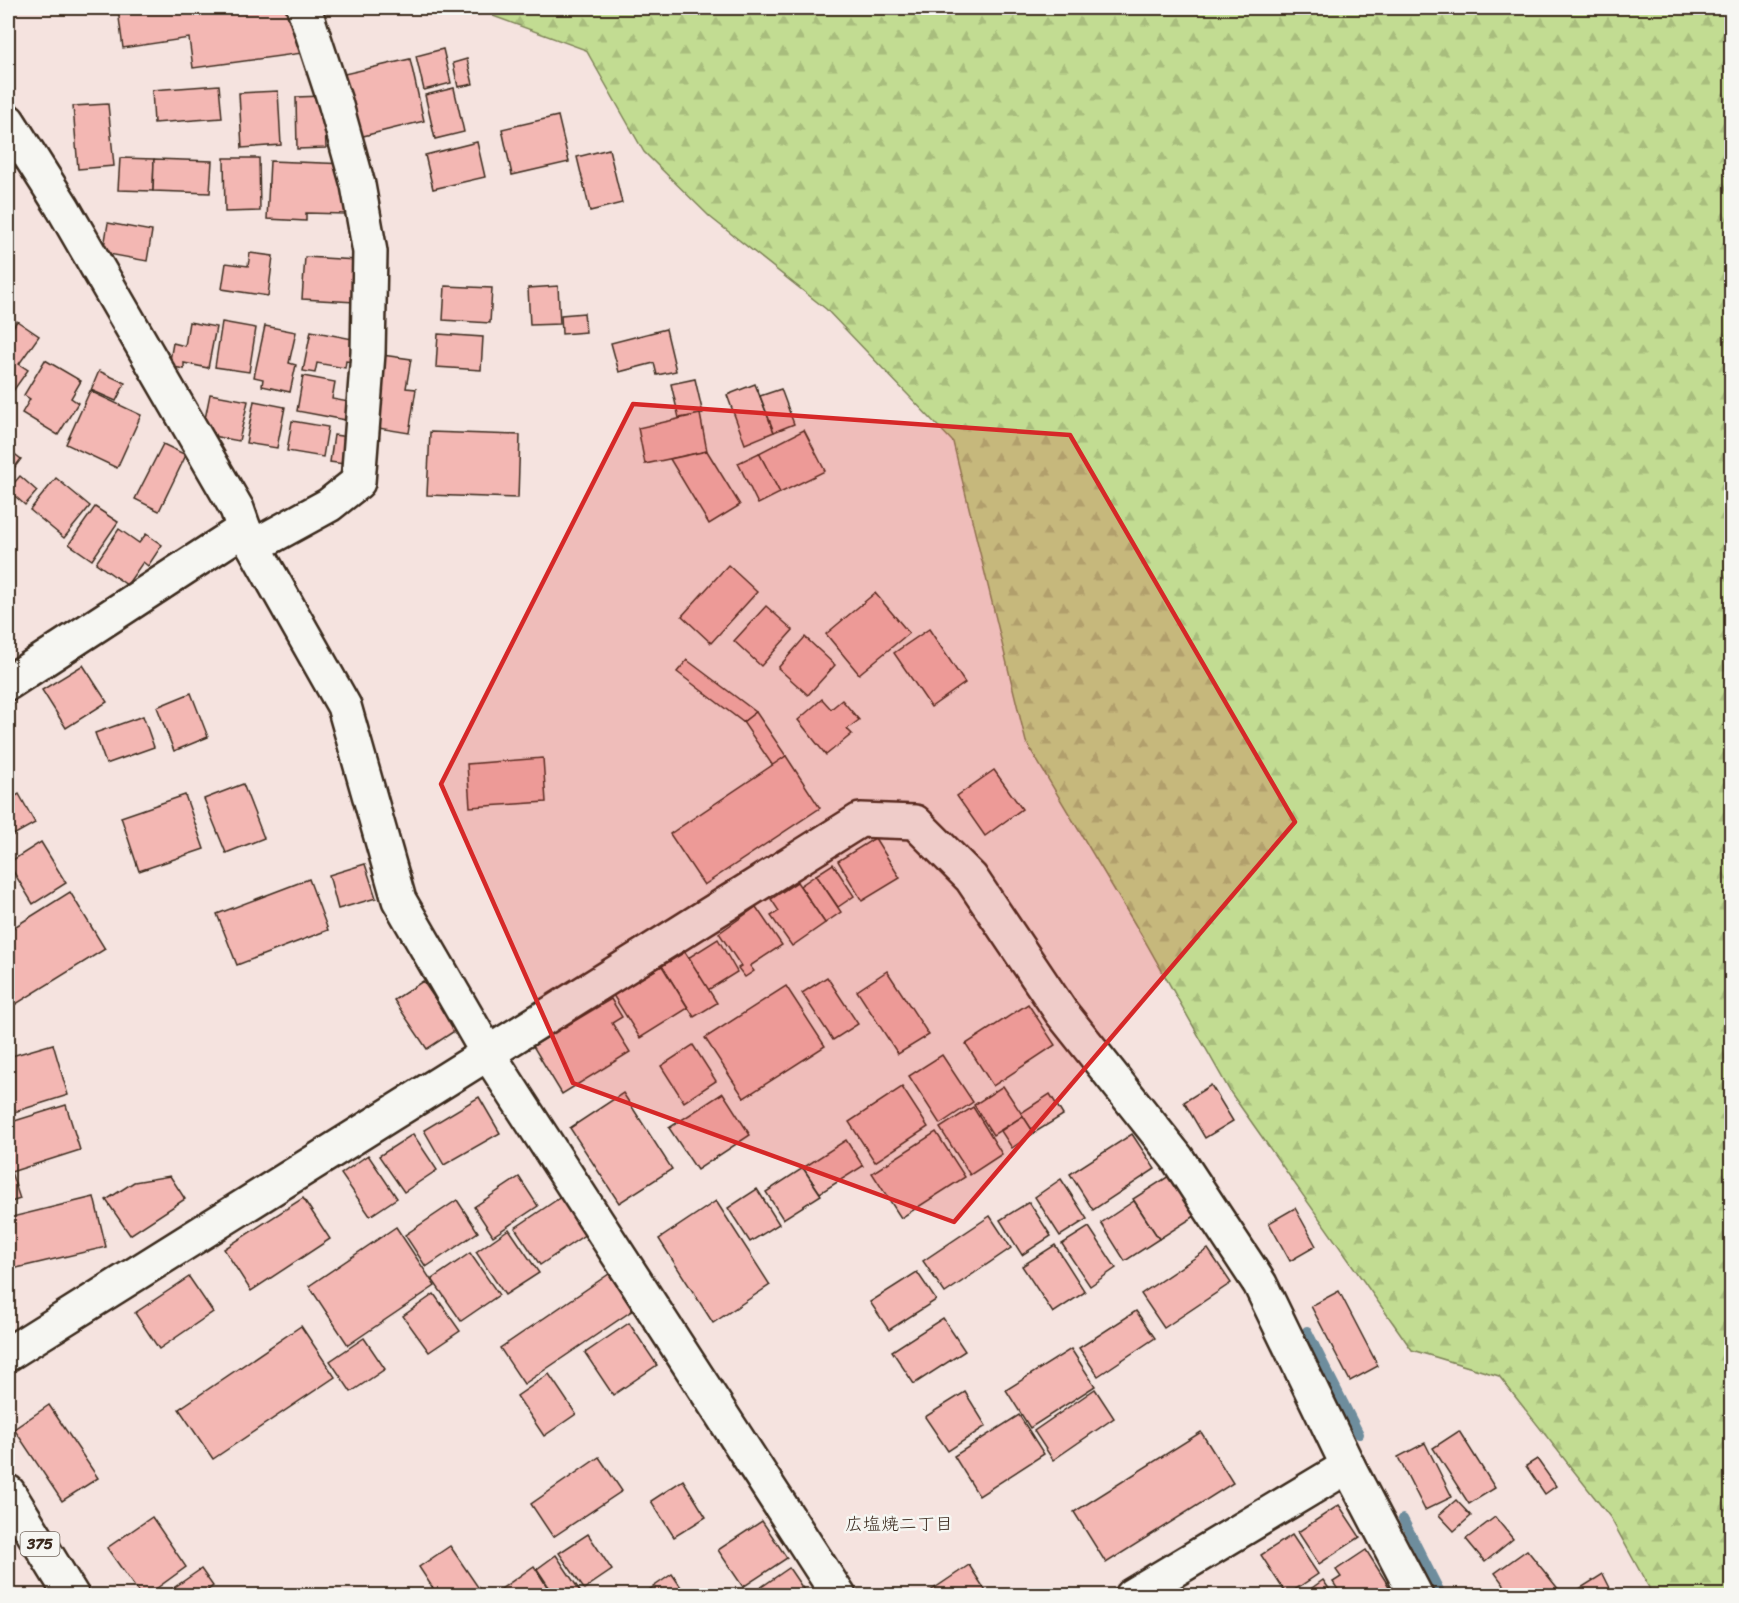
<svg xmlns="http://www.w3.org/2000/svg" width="1739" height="1603" font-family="Sriracha,'Klee One',sans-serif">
	<defs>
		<pattern id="forest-firs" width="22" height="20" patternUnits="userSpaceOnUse" patternTransform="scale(1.5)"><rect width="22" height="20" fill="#c2dc92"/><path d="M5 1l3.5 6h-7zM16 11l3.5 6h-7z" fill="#a8bd7d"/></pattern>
	</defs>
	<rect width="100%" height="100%" fill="#f5e3df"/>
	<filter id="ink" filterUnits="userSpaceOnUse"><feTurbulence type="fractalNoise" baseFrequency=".0167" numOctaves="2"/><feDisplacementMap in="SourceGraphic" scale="12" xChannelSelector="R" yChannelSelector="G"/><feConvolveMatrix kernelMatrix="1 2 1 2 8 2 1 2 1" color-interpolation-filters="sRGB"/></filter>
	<g filter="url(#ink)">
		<polygon fill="url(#forest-firs)" stroke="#7e8358" stroke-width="1.5" points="493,8 1731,8 1731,1595 1653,1595 1610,1517 1499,1376 1412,1350 1231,1093 1145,941 1026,742 953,442 826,309 710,217 644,152 586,50 493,16"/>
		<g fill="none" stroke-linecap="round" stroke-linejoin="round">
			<g stroke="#6e8d9d" stroke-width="10">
				<polyline points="1307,1331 1359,1434"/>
				<polyline points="1403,1519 1442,1596"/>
			</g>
		</g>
		<g fill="#f3b7b3" stroke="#3b2a1e" stroke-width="1.5">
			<polygon points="99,8 295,8 310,52 193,68 189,38 123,48 118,10 100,13"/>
			<polygon points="443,49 451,83 424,90 416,56"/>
			<polygon points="410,59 424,121 355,138 340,75"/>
			<polygon points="467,59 473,84 458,87 453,63"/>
			<polygon points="219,85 222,118 154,123 152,90"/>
			<polygon points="454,88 464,132 435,139 425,95"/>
			<polygon points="278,91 281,145 242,148 239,93"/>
			<polygon points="324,96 326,148 297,149 296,97"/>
			<polygon points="108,104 114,166 78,169 73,106"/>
			<polygon points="558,116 569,162 512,175 502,129"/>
			<polygon points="477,142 485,177 433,189 425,155"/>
			<polygon points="609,149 622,203 590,211 577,157"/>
			<polygon points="120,158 154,159 153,191 118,190"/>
			<polygon points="224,158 259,158 260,211 225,212"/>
			<polygon points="154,159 212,161 210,193 153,191"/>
			<polygon points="270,161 348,164 346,214 306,213 306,221 267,219"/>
			<polygon points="108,223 152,231 147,261 103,253"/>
			<polygon points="250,253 273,256 268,296 222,289 226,263 248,266"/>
			<polygon points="305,257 357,260 355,302 302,299"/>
			<polygon points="445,286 492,288 490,323 443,320"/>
			<polygon points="558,286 560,324 530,325 528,288"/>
			<polygon points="584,313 586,332 562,334 561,315"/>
			<polygon points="17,321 39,336 19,364 28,370 8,398 8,334"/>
			<polygon points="189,322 216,327 208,368 184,363 184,369 169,366 173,343 185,346"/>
			<polygon points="222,322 256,328 249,372 215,367"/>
			<polygon points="265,326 296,332 289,363 296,365 290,392 262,386 263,379 254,377"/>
			<polygon points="666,329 676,371 657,375 654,363 619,372 611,343"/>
			<polygon points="311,331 358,340 353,362 346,361 345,368 317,363 315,373 303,371"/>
			<polygon points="438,334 483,337 481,370 436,367"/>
			<polygon points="382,355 411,359 406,388 416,389 409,433 378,428 380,416 373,415"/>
			<polygon points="45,360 81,381 71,398 78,403 58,435 22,413 30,399 24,395"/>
			<polygon points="99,371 125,383 116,401 91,390"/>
			<polygon points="303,376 335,382 332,399 349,402 346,420 297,411"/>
			<polygon points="695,379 703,414 679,418 671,384"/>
			<polygon points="755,384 774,432 745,444 727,395"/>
			<polygon points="781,389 794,424 774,432 760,396"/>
			<polygon points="90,391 141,415 117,468 66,444"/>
			<polygon points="210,394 248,401 239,441 202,434"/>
			<polygon points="254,401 285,407 277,448 246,443"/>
			<polygon points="700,414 707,451 645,464 638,428"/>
			<polygon points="292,421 328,427 323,457 287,451"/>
			<polygon points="804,430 825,471 780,493 759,453"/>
			<polygon points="430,432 520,435 518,498 427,495"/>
			<polygon points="334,435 348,437 344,464 330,462"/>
			<polygon points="163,444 186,455 159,511 135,499"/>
			<polygon points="8,449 21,459 8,476"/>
			<polygon points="707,451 740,505 709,524 670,459"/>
			<polygon points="759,453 780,493 758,504 738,463"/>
			<polygon points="20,476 37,491 25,505 8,490"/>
			<polygon points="56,478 90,506 64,538 30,510"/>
			<polygon points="95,507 118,522 92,560 69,544"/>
			<polygon points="119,529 139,543 146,534 162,545 148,566 143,562 127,585 96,563"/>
			<polygon points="728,565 757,592 711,643 682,616"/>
			<polygon points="875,593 909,633 859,674 826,634"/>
			<polygon points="766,606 793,630 761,666 734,641"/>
			<polygon points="929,629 965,683 931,707 894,653"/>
			<polygon points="805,637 835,665 808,695 778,668"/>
			<polygon points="687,660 756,712 743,722 677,672"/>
			<polygon points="83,665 107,702 66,728 42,690"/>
			<polygon points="191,693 208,737 174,751 157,707"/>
			<polygon points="822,699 831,709 842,700 859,720 847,729 852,734 826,755 798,720"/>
			<polygon points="756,712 786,756 773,766 743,722"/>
			<polygon points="143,716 154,747 106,764 95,733"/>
			<polygon points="786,756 820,808 704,885 670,834"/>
			<polygon points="543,758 546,802 470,807 467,764"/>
			<polygon points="994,770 1022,809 985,836 957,796"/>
			<polygon points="243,784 264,838 226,853 204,799"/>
			<polygon points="19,794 35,823 8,838 8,801"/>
			<polygon points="185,795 204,849 139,871 121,817"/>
			<polygon points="875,838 900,878 862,901 838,861"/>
			<polygon points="41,842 66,883 33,904 8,863"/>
			<polygon points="365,864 376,898 338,909 329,875"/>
			<polygon points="833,864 854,896 838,907 816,875"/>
			<polygon points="816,875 841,912 825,923 800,886"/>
			<polygon points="309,879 328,930 237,965 217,914"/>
			<polygon points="797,882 825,923 792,946 771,916 779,911 771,899"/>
			<polygon points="70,892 105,949 8,1009 8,931"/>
			<polygon points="756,907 782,945 750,966 754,971 745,977 738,968 741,966 719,933"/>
			<polygon points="718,939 737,972 708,990 688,958"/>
			<polygon points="685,952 717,1003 694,1017 662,966"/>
			<polygon points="662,966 688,1008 640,1038 613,995"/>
			<polygon points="887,971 929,1035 898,1054 857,991"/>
			<polygon points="827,977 858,1024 833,1040 802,993"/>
			<polygon points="423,981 456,1030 427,1049 394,1000"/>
			<polygon points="786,986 825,1046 744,1098 705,1038"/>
			<polygon points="611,999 622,1017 612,1023 630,1052 562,1094 533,1046"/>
			<polygon points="1028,1004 1055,1045 993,1086 966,1044"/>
			<polygon points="53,1044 68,1095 8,1114 8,1057"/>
			<polygon points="693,1045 716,1081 684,1102 661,1066"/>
			<polygon points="942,1055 973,1102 940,1124 909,1076"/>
			<polygon points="1211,1085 1233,1121 1205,1138 1184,1102"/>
			<polygon points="1003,1086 1023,1116 993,1135 974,1105"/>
			<polygon points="902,1087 928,1127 875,1162 849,1122"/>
			<polygon points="623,1093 672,1169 619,1203 570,1128"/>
			<polygon points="723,1093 750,1135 697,1170 669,1128"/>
			<polygon points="1050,1094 1063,1115 1034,1133 1021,1113"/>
			<polygon points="479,1097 500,1133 444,1165 424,1130"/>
			<polygon points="66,1105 80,1150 11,1172 20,1199 8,1203 8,1123"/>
			<polygon points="973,1107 1002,1154 970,1175 940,1128"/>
			<polygon points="1023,1116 1034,1133 1012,1148 1001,1131"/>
			<polygon points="936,1132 965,1177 901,1218 872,1173"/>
			<polygon points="413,1134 437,1170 404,1192 379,1156"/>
			<polygon points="1132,1134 1155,1169 1093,1210 1070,1174"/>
			<polygon points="846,1140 863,1166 820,1193 803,1168"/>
			<polygon points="368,1155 397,1198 370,1216 341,1174"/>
			<polygon points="803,1168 821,1195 783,1219 766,1192"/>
			<polygon points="170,1176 185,1199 130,1235 106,1200 134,1182"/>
			<polygon points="1169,1176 1195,1216 1159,1239 1133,1199"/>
			<polygon points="519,1177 538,1206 493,1236 474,1207"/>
			<polygon points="1061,1179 1087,1219 1060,1236 1035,1197"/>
			<polygon points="757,1189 779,1224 750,1242 728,1208"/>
			<polygon points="94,1197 106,1247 8,1270 8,1218"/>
			<polygon points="561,1197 586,1234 540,1265 515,1228"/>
			<polygon points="303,1198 330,1239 251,1291 224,1249"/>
			<polygon points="457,1200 478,1232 426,1267 405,1235"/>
			<polygon points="716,1201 770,1285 713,1323 659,1239"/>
			<polygon points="1134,1201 1159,1239 1125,1261 1101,1223"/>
			<polygon points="1029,1202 1051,1236 1022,1255 1000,1220"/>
			<polygon points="1295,1208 1316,1246 1290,1261 1269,1223"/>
			<polygon points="990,1216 1011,1248 945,1293 923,1261"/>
			<polygon points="396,1227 435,1286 348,1345 309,1286"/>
			<polygon points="1089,1227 1116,1268 1090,1286 1062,1244"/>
			<polygon points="509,1229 539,1273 505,1295 476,1252"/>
			<polygon points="1055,1245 1085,1292 1053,1313 1022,1266"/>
			<polygon points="1208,1249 1231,1283 1164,1328 1141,1294"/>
			<polygon points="470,1253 499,1295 461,1321 432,1279"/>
			<polygon points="917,1272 936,1300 889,1330 870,1302"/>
			<polygon points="609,1274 633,1310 524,1384 500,1348"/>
			<polygon points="189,1277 213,1312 159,1349 135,1313"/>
			<polygon points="1339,1291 1378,1366 1350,1381 1311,1306"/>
			<polygon points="434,1294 460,1331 429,1352 403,1316"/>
			<polygon points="1136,1311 1155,1338 1098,1376 1079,1348"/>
			<polygon points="943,1318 965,1351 914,1384 892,1351"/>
			<polygon points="629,1323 657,1365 613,1395 585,1353"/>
			<polygon points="301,1326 335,1377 213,1459 179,1409"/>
			<polygon points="364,1338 385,1369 351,1392 330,1361"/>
			<polygon points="1071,1349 1095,1386 1030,1428 1006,1390"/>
			<polygon points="549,1374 576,1414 544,1436 517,1396"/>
			<polygon points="1095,1389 1114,1418 1053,1460 1034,1431"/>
			<polygon points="965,1392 986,1426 948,1451 925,1417"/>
			<polygon points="49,1405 98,1478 62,1501 14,1429"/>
			<polygon points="1019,1415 1044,1454 979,1496 954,1456"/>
			<polygon points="1459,1431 1495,1488 1469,1504 1433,1448"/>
			<polygon points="1201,1432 1233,1483 1106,1563 1074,1512"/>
			<polygon points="1425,1443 1452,1497 1425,1510 1398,1457"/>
			<polygon points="599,1457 622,1491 553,1537 531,1504"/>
			<polygon points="1537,1459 1556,1486 1545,1494 1526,1466"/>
			<polygon points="683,1480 706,1517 674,1537 651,1501"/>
			<polygon points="1456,1500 1471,1516 1454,1531 1439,1515"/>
			<polygon points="1339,1505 1360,1537 1319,1564 1298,1532"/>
			<polygon points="152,1517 186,1567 146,1596 141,1596 107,1548"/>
			<polygon points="1495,1517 1513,1539 1485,1562 1466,1539"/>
			<polygon points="762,1521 787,1558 743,1587 718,1550"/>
			<polygon points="588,1534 612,1570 584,1589 559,1553"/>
			<polygon points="1292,1535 1318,1574 1287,1595 1261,1555"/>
			<polygon points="450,1546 480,1590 472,1596 438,1596 419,1567"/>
			<polygon points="1366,1550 1390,1588 1378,1596 1342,1596 1333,1582 1341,1577 1336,1570"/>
			<polygon points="1527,1550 1564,1596 1512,1596 1495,1573"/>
			<polygon points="556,1555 580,1591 573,1596 555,1596 537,1569"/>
			<polygon points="969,1565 989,1596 923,1596"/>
			<polygon points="534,1566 553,1596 491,1596"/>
			<polygon points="789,1568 808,1596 757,1596 754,1592"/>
			<polygon points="201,1569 213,1586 200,1596 162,1596"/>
			<polygon points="672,1574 687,1596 640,1596"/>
			<polygon points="1603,1574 1614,1596 1568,1596"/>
			<polygon points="1323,1580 1334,1596 1301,1596"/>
		</g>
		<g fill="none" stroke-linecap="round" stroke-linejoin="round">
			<g stroke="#3b2a1e" stroke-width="38">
				<g id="minor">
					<polyline points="8,121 63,208 237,509 244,529 344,706 399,900 487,1052 839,1596"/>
					<polyline points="254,546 329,505 358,482 368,353 370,252 358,185 335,102 304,8"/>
					<polyline points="8,683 244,529"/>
					<polyline points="8,1354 860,820 915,822 971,878 1061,1012 1177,1158 1260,1284 1348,1466 1416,1596"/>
					<polyline points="1131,1596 1348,1466"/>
				</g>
			</g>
			<g stroke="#3b2a1e" stroke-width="38">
				<polyline id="trunk" points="8,1492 72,1596"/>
			</g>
			<use href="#minor" stroke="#f6f6f2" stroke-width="33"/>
			<use href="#trunk" stroke="#f6f6f2" stroke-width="33"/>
		</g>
	</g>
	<path fill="#d62828" fill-opacity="0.2" stroke="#d62828" stroke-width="4.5" stroke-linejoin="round" d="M633,404L1070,435L1295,822L954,1222L573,1083L441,784Z"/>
	<g text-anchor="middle" stroke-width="5" stroke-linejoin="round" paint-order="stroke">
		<rect fill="#f6f6f2" stroke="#73675e" stroke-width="1.5" x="20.5" y="1532" width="39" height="24" rx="4.5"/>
		<g font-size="15" font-weight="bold" fill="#3b2a1e">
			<text x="40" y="1549">375</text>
		</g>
		<g font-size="18" fill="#3b2a1e" stroke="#f6f6f2">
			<text x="899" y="1530">広塩焼二丁目</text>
		</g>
	</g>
	<rect width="1739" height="1603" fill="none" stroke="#f6f6f2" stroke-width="30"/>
	<rect x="15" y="15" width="1709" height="1573" fill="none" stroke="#3b2a1e" stroke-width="2" filter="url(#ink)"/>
</svg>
